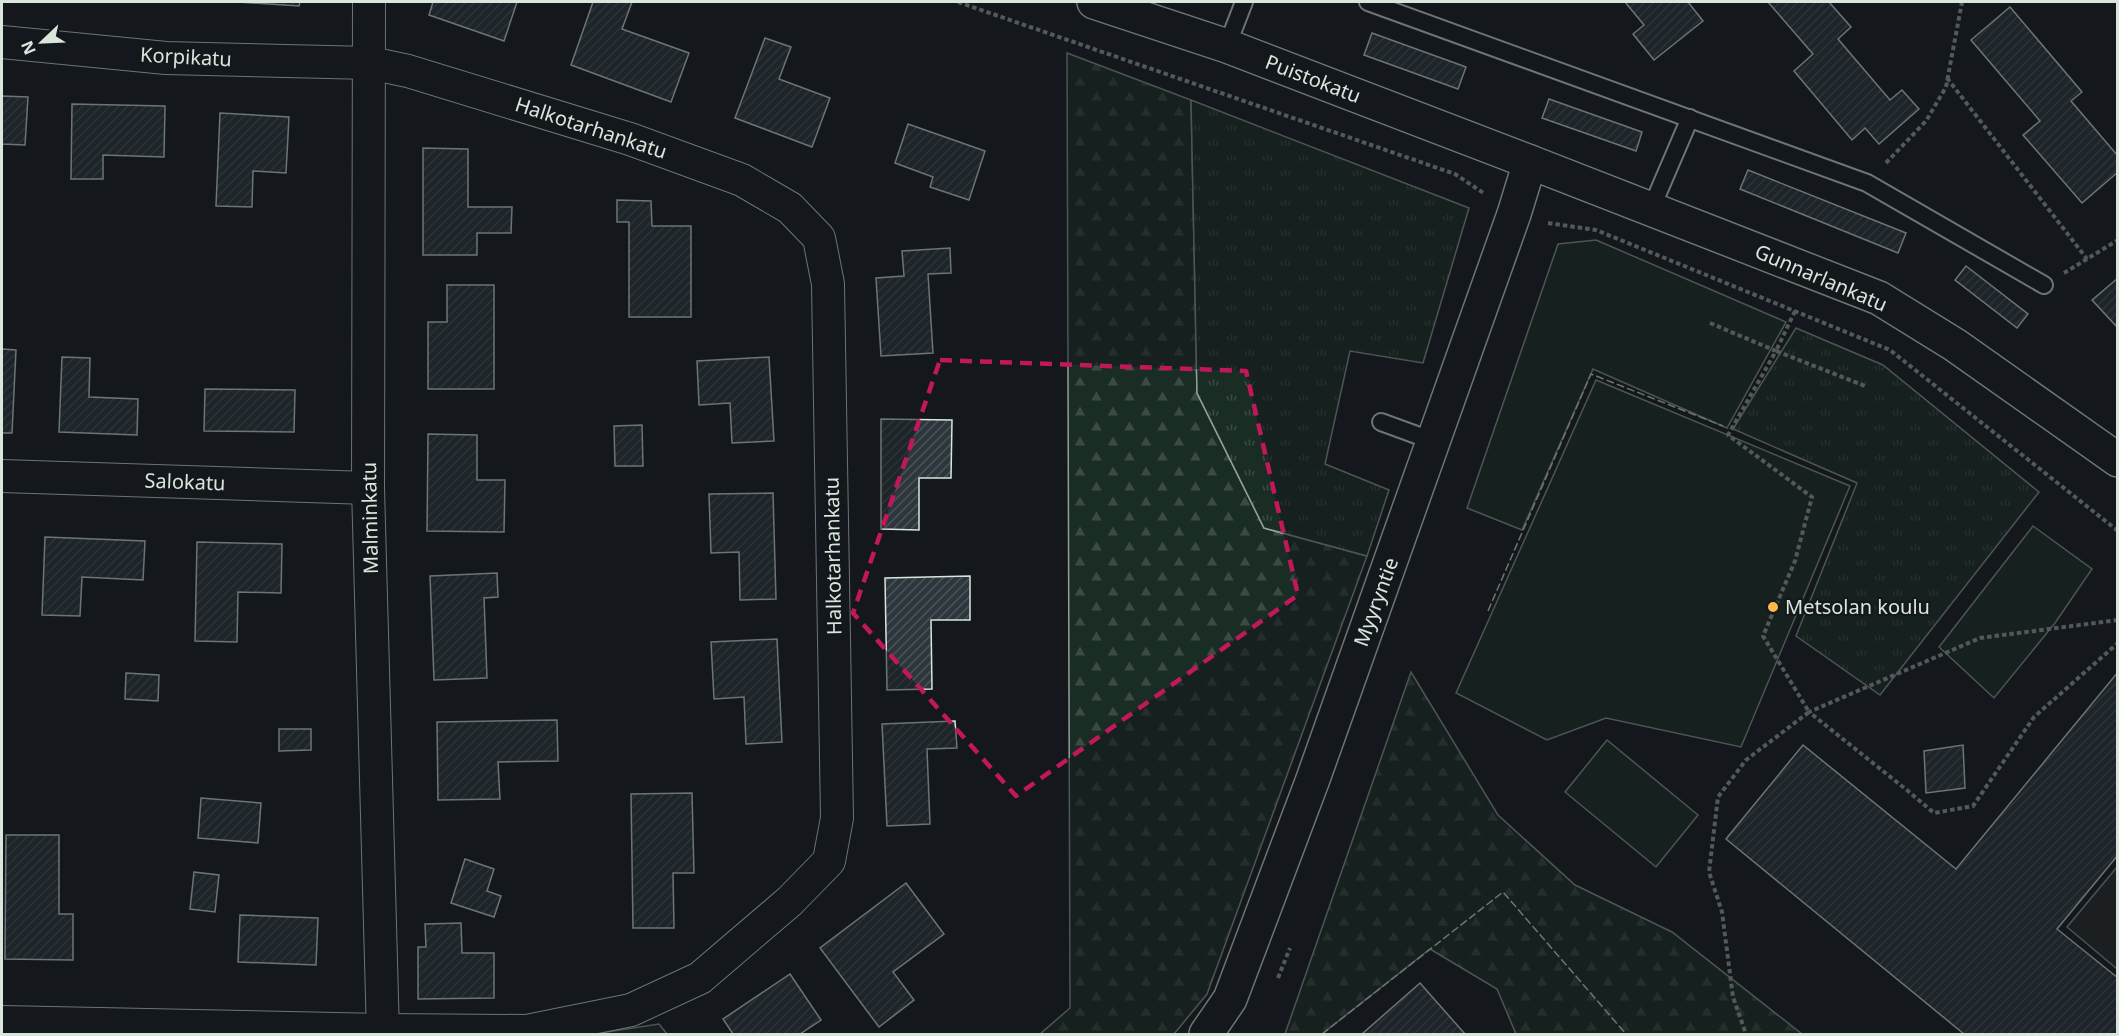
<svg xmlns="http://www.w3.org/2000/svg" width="2119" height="1036" font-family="'Noto Sans',sans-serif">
	<defs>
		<pattern id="forest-firs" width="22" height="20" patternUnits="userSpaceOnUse" patternTransform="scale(1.5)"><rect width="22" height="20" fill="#1a2d24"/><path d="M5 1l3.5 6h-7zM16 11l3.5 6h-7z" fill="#3b4b43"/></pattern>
		<pattern id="park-tufts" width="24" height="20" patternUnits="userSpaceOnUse" patternTransform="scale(1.5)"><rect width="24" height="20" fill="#1a2d24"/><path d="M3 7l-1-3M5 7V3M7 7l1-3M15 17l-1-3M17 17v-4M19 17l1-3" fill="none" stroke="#3b4b43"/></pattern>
		<pattern id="building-hatch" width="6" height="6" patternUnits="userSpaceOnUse" patternTransform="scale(1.5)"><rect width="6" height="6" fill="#2c363c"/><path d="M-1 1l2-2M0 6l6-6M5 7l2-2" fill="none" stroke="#4a5358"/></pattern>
	</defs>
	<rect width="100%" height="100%" fill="#14181c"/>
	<g fill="#1a2d24" stroke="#939e99" stroke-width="1.5">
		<polygon points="1596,240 1786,322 1727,428 1593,369 1522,530 1467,508 1558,244"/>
		<polygon points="1596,380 1850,486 1741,747 1606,718 1547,740 1456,693"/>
		<polygon points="2033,526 2092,569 2055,623 1994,698 1939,647"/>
		<polygon points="1607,740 1698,815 1656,867 1565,792"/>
		<polygon points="659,1024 667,1034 594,1034"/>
	</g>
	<g fill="url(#forest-firs)" stroke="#939e99" stroke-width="1.5">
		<polygon points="1067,53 1191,100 1197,393 1264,528 1367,556 1207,994 1174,1034 1040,1034 1070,1008"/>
		<polygon points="1411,672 1498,815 1575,885 1672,932 1802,1034 1516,1034 1497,989 1430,949 1322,1034 1285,1034"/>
	</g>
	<g fill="url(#park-tufts)" stroke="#939e99" stroke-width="1.5">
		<polygon points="1191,100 1469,208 1423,363 1350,351 1325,464 1389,490 1367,556 1264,528 1197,393"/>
		<polygon points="1796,328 1883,365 2039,492 1880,695 1796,636 1857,483 1733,429"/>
	</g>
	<polygon fill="#24282b" stroke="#939e99" stroke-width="1.5" points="2117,867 2117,969 2067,927"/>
	<g fill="url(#building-hatch)" stroke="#d8e6dc" stroke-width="1.5">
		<polygon points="237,2 300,2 299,6"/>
		<polygon points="433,2 517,2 504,41 429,15"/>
		<polygon points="593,2 632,2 622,29 689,53 671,102 571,65"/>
		<polygon points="1625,2 1688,2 1703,21 1654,60 1633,34 1644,25"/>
		<polygon points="1768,2 1829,2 1851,27 1838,39 1890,100 1902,90 1919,109 1879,144 1865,128 1852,140 1794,71 1813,54"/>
		<polygon points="2010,7 2082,92 2071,101 2118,156 2118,172 2082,203 2023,135 2040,121 1971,40"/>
		<polygon points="1372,33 1466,67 1458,89 1364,55"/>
		<polygon points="765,38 791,47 779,79 830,98 812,147 735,118"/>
		<polygon points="2,96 28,97 25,145 2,144"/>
		<polygon points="1549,99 1642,132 1636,151 1542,118"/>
		<polygon points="72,104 165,106 164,157 103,155 103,179 71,179"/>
		<polygon points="220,113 289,117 286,173 253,171 252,207 216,206"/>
		<polygon points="908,124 985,151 969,200 930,187 933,177 895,163"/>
		<polygon points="423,148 468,149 468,207 512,207 511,233 477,233 477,255 423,255"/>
		<polygon points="1748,170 1906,233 1898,253 1740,189"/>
		<polygon points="617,200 651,201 652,226 691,226 691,317 629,317 629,222 617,222"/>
		<polygon points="950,248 951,273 928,274 933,353 881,356 876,278 904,276 902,251"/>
		<polygon points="1966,266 2028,314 2017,328 1955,280"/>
		<polygon points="2118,278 2118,328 2092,300"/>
		<polygon points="447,285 494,285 494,389 428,389 428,322 447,322"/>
		<polygon points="2,349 16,350 12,433 2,433"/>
		<polygon points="62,357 90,358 89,397 138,399 137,435 59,432"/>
		<polygon points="769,357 774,441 732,443 730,403 699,405 697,361"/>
		<polygon points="205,389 295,390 294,432 204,431"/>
		<polygon points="881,419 952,420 951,478 919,478 919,530 881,529"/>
		<polygon points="642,425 643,466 615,466 614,426"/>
		<polygon points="428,434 477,435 477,480 505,480 504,532 427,531"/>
		<polygon points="773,493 776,599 740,600 739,552 711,553 709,494"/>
		<polygon points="45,537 145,541 143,580 82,577 80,616 42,615"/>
		<polygon points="197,542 282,544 281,593 238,592 237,642 195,641"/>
		<polygon points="497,573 498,597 484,598 487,678 434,680 430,576"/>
		<polygon points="970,576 970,620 931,620 932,689 887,690 885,578"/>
		<polygon points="777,639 782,742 746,744 744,697 714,699 711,642"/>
		<polygon points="2118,672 2118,855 2057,929 2118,978 2118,1034 1964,1034 1726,839 1803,745 1956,869"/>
		<polygon points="126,673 159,675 158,701 125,699"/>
		<polygon points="557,720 558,761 498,762 500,799 438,800 437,722"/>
		<polygon points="955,721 957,748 927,749 930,824 887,826 882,724"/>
		<polygon points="279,729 311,729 311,750 279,751"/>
		<polygon points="1963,745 1965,788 1926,793 1924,751"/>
		<polygon points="692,793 694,873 673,873 674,928 633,928 631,794"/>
		<polygon points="201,798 261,803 258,843 198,838"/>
		<polygon points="6,835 59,835 59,914 73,914 73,960 5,959"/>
		<polygon points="465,859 494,869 487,891 501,896 494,917 451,903"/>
		<polygon points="194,872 219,875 215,912 190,909"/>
		<polygon points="906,883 944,934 893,972 914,1000 879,1027 820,948"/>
		<polygon points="240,915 318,918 316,965 238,962"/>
		<polygon points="461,923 462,953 494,953 494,998 418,999 418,947 426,947 425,924"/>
		<polygon points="790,974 821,1020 800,1034 733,1034 723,1019"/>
		<polygon points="1420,983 1465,1034 1362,1034"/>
	</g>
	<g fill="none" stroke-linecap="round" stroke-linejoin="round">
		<g stroke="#d8e6dc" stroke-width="20">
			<g id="lane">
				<polyline points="1368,2 1867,183 2044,285"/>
				<polyline points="1227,46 1244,2"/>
				<polyline points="1651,209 1690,118"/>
				<polyline points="1381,422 1433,441"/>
			</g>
		</g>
		<g stroke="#d8e6dc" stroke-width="34">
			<g id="street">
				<polyline points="369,2 368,488 383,1034"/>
				<polyline points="2,42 166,58 370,63 408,71 630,139 742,180 790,208 819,238 828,284 837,818 829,861 790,901 700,978 631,1010 527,1031 383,1030 2,1022"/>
				<polyline points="2,476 368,488"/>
			</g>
		</g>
		<g stroke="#d8e6dc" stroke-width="36">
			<g id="secondary">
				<polyline points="1094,2 1227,46 1530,162 1879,298 1955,345 2118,460"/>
				<polyline points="1206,1034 1230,999 1313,779 1514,214 1530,162"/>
			</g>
		</g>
		<g stroke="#9da8a2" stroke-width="4" stroke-dasharray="4.5 3" stroke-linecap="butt">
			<polyline points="958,2 1455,174 1485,194"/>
			<polyline points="1947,78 2087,259"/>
			<polyline points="1886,163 1926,121 1946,87 1962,2"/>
			<polyline points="1548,223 1596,230 1890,350 2118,531"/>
			<polyline points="2064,273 2118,240"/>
			<polyline points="1795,311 1776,351 1865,386"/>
			<polyline points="1710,323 1776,351 1728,435 1812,497 1795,561 1763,636 1809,712 1746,760 1718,797 1709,872 1722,912 1733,997 1746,1034"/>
			<polyline points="2118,620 1980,638 1809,712 1908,791 1934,813 1973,806 2034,717 2118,643"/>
			<polyline points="1278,978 1290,948"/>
		</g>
		<use href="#lane" stroke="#14181c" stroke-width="16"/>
		<use href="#street" stroke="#14181c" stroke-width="32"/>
		<use href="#secondary" stroke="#14181c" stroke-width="33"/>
		<g stroke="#d8e6dc" stroke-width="1.5" stroke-dasharray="8 3" stroke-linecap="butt">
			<polyline points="1488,611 1591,374 1723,426"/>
			<polyline points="1322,1034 1503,892 1626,1034"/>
		</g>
	</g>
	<path d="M0 0H2119V1036H0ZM940,360L1246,371L1298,595L1016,796L853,613Z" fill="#14181c" fill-opacity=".55" fill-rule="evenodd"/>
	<path fill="none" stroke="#c2185b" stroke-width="4.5" stroke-dasharray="12 8" stroke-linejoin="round" d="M940,360L1246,371L1298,595L1016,796L853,613Z"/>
	<circle fill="#ffb74d" stroke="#14181c" stroke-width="2" cx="1773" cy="607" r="6"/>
	<g text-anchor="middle" stroke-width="4.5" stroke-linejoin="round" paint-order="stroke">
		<g font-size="20" fill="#d8e6dc" stroke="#14181c">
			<text transform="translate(186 57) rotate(3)" y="7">Korpikatu</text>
			<text transform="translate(1313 79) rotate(21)" y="7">Puistokatu</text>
			<text transform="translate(591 128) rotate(18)" y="7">Halkotarhankatu</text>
			<text transform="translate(1821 278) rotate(23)" y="7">Gunnarlankatu</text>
			<text transform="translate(185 482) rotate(2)" y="7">Salokatu</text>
			<text transform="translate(370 518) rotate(-91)" y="7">Malminkatu</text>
			<text transform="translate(833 556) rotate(-91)" y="7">Halkotarhankatu</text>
			<text transform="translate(1376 602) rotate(-70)" y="7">Myyryntie</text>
		</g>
		<g font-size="20" fill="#d8e6dc" stroke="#14181c" text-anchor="start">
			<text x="1785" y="614">Metsolan koulu</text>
		</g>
	</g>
	<rect width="2119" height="1036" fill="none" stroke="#d8e6dc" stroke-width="6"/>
	<g transform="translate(42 42) rotate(247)" stroke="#14181c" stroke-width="4.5" paint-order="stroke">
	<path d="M0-4.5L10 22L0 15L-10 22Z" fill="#d8e6dc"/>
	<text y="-9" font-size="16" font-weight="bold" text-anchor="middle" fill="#d8e6dc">N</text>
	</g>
</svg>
